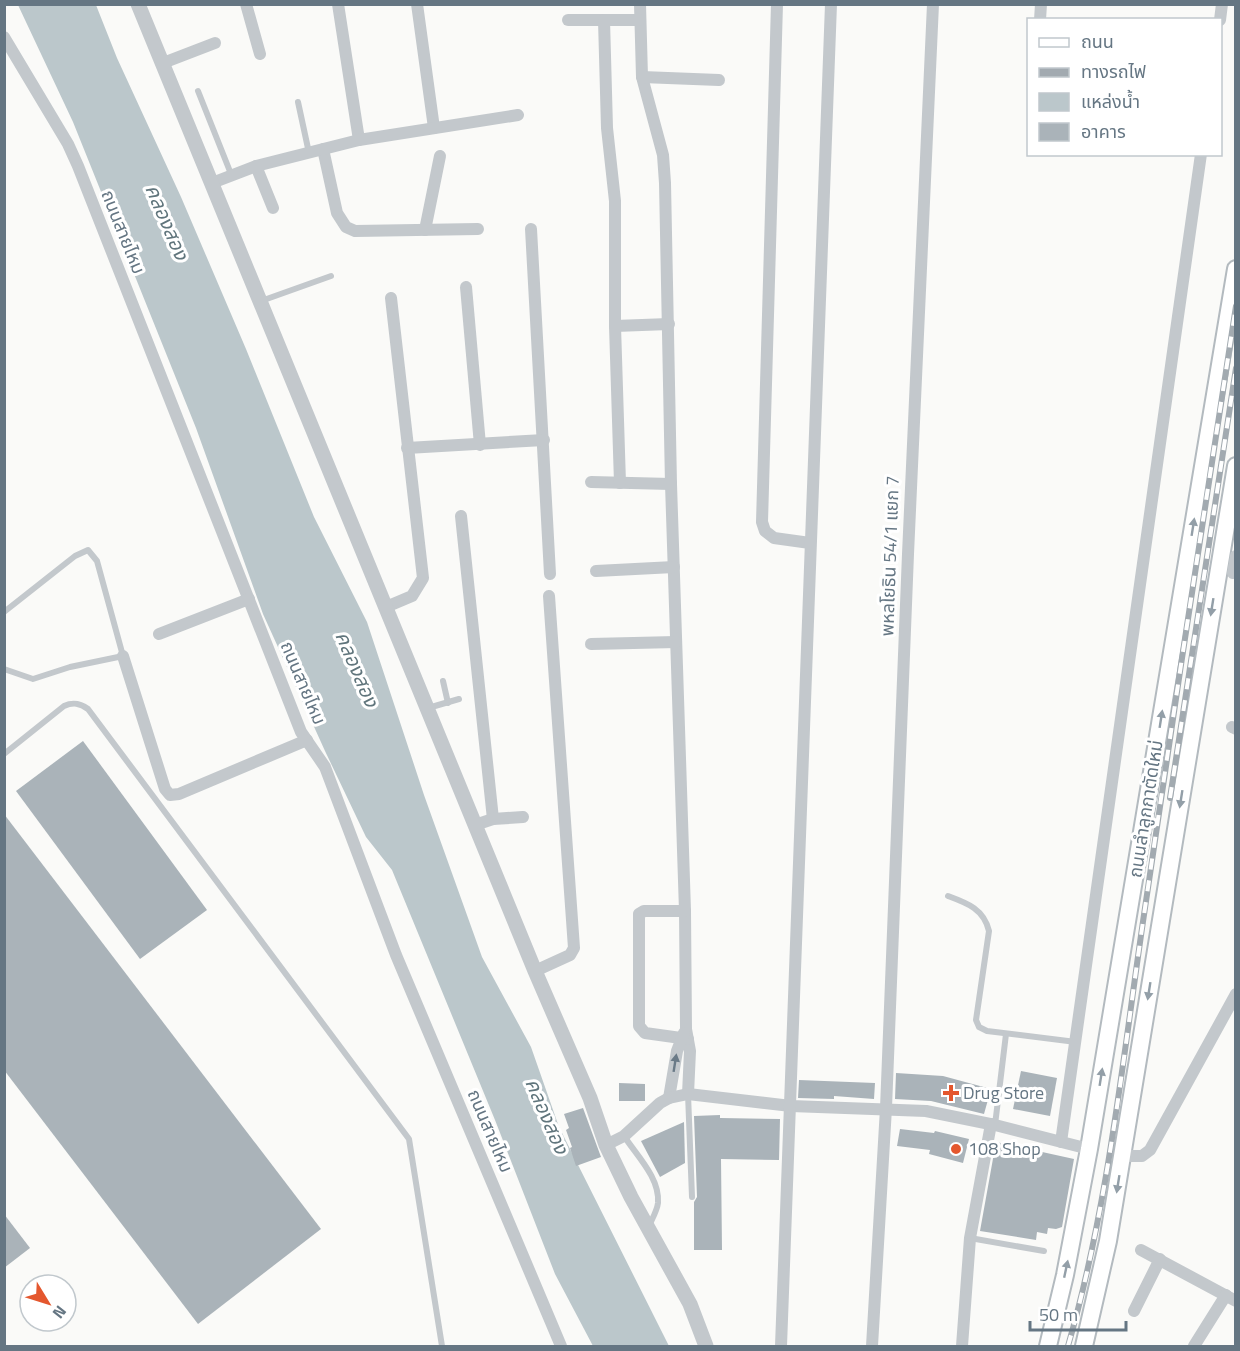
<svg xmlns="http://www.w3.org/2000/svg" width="1240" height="1351" font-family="'Titillium Web','Noto Sans Thai',sans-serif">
	<rect width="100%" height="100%" fill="#fafaf8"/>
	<polygon fill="#bbc7cb" points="18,5 96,5 117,58 181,197 246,349 314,517 367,622 424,795 482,957 531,1047 559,1127 669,1346 593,1346 555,1274 495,1120 392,870 366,837 325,751 263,614 196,428 73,122"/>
	<g fill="#aab3b9">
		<polygon points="83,741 207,910 140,959 16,791"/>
		<polygon points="4,814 321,1229 198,1324 4,1070"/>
		<polygon points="1021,1071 1057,1078 1050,1116 1013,1109"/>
		<polygon points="896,1073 943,1076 991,1089 984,1114 931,1101 895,1099"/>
		<polygon points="799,1080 875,1083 874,1099 834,1096 834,1099 798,1098"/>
		<polygon points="619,1083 645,1084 645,1101 619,1101"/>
		<polygon points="583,1108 601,1157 576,1166 570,1148 572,1147 566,1130 569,1128 564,1114"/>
		<polygon points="720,1115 720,1118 780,1119 779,1160 721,1159 722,1250 694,1250 694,1202 697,1197 694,1116"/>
		<polygon points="684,1122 685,1163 660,1177 641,1141"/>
		<polygon points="900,1129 934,1133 935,1131 969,1139 963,1163 929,1154 930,1150 897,1146"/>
		<polygon points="996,1142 1074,1159 1062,1227 1056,1229 1048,1228 1047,1234 1037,1232 1036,1240 980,1231"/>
		<polygon points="4,1214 30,1248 4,1268"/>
	</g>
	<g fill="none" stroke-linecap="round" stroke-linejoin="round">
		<g stroke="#b3babf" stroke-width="20">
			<g id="secondary">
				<polyline points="1048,1346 1065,1275 1089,1149 1236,269"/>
				<polyline points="1084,1346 1108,1241 1236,466"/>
			</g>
		</g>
		<g stroke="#c3c8cc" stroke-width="6">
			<polyline points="198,91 231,174"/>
			<polyline points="298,102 309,153"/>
			<polyline points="261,301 331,276"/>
			<polyline points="4,612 75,556 88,550 97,561 123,656 70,667 33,679 4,669"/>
			<polyline points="443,681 448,703"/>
			<polyline points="428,708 459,699"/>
			<path d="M4,754L64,706C73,702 80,703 88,709L409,1139L442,1346"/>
			<path d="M948,896C967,903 984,909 989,931L976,1020L979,1027L987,1031L1076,1042"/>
			<polyline points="688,1094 692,1197"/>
			<polyline points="995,1125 1006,1034"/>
			<path d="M624,1136C637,1156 660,1178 658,1203C657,1211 652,1219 649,1226"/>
			<polyline points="970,1238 1044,1251"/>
		</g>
		<g stroke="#c3c8cc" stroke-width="12">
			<polyline points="246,4 260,54"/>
			<polyline points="338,4 359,140"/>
			<polyline points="417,4 434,128"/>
			<polyline points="640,4 642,77 663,155 665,183 671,484 685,911 686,1029 690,1051 688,1094"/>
			<polyline points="777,4 762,522 765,531 774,538 810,543"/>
			<polyline points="568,20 604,20"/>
			<polyline points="1040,20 1041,4"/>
			<polyline points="1220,20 1222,4"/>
			<polyline points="4,37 68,144 78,166 301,732 325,767 396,955 561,1346"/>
			<polyline points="163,63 215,43"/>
			<polyline points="642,77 719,80"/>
			<polyline points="323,149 337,213 346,227 355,231 478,229"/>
			<polyline points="256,166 273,208"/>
			<polyline points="212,183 256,166 359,140 518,115"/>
			<polyline points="531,229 550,574"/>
			<polyline points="425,230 440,156"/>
			<polyline points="466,287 480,445"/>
			<polyline points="615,326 669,324"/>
			<polyline points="407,448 544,440"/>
			<polyline points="591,482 671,484"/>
			<polyline points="620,483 615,326 615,201 607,128 604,20 639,20"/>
			<polyline points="461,516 493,819"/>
			<polyline points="596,571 674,567"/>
			<polyline points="1233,573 1236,556"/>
			<polyline points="386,607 412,596 423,578 391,298"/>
			<polyline points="159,634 249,599"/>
			<polyline points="591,644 676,642"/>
			<polyline points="123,656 165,789 170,795 179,794 307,740"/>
			<polyline points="1232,727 1236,729"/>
			<polyline points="475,825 493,819 523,817"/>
			<polyline points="685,911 644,911 639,914 639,1026 645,1033 688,1039"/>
			<polyline points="535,971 570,955 574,948 549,596"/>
			<polyline points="669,1098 677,1051 684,1033"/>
			<polyline points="1061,1142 1201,154"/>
			<polyline points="606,1145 624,1136 660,1103 669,1098 688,1094 791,1106 926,1111 995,1125 1089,1149"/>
			<polyline points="1122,1156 1142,1156 1150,1150 1236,994"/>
			<polyline points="1141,1250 1236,1301"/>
			<polyline points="1134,1311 1160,1259"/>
			<polyline points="781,1346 831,4"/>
			<polyline points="872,1346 886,1108 908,554 933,4"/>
			<polyline points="962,1346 970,1238 991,1124"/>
			<polyline points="1194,1346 1226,1295"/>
		</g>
		<polyline stroke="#c3c8cc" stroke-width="15" points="138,4 535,971 590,1098 606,1145 631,1197 690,1304 706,1346"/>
		<use href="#secondary" stroke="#fff" stroke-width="16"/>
		<g stroke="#a2aab0" stroke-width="6">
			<g id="rail">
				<polyline points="1170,798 1236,368"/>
				<path d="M1068,1346C1109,1204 1123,1055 1145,908C1174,707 1205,507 1236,306"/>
			</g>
		</g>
		<use href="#rail" stroke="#fff" stroke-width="4" stroke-dasharray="11" stroke-linecap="butt"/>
	</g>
	<defs><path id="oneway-solid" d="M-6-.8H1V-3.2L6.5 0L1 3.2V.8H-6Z" transform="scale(1.5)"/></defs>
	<g fill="#939fa8">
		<use href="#oneway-solid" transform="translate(1193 527) rotate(-81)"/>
		<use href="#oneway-solid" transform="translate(1212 607) rotate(99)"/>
		<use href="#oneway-solid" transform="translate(1161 719) rotate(-81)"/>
		<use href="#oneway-solid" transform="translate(1181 799) rotate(99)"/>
		<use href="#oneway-solid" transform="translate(1149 991) rotate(99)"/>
		<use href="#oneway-solid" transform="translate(1101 1077) rotate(-81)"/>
		<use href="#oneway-solid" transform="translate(1118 1184) rotate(99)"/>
		<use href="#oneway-solid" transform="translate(1066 1269) rotate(-78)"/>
	</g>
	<use fill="#6a7a87" href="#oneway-solid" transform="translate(675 1063) rotate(-81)"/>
	<g fill="#e4572e" stroke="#fff" stroke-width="2">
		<path d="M948 1084h6v6h6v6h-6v6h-6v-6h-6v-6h6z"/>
		<circle cx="956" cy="1149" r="6"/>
	</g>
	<g text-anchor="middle" stroke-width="6" stroke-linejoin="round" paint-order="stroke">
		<g font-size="18" fill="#657683" stroke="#fff">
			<text transform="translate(123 232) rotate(68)" y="6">ถนนสายไหม</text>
			<text transform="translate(890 556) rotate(-88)" y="6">พหลโยธิน 54/1 แยก 7</text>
			<text transform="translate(303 683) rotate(67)" y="6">ถนนสายไหม</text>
			<text transform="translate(1146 809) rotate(-81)" y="6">ถนนลำลูกกาตัดใหม่</text>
			<text transform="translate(490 1131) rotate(67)" y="6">ถนนสายไหม</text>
		</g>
		<g font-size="18" fill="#657683" stroke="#fff" text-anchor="start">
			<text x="963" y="1099">Drug Store</text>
			<text x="968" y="1155">108 Shop</text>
		</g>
		<g font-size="20" font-style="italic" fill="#60757c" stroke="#fff">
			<text transform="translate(167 222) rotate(67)" y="7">คลองสอง</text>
			<text transform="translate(357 669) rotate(67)" y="7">คลองสอง</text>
			<text transform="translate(547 1116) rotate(67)" y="7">คลองสอง</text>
		</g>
	</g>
	<rect width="1240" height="1351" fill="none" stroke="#657683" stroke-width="12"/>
	<rect x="1027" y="18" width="195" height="138" fill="#ffffff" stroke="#c1c8cd" stroke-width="1.5"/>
	<rect x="1039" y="38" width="30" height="9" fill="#ffffff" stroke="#c1c8cd" stroke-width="1.5"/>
	<text x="1081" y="48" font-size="18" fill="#657683">ถนน</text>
	<rect x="1039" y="68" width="30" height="9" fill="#a2aab0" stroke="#c1c8cd" stroke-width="1.5"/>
	<text x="1081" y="78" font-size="18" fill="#657683">ทางรถไฟ</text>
	<rect x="1039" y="93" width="30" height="18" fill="#bbc7cb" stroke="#c1c8cd" stroke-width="1.5"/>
	<text x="1081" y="108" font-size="18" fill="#657683">แหล่งน้ำ</text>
	<rect x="1039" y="123" width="30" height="18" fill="#aab3b9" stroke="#c1c8cd" stroke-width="1.5"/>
	<text x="1081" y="138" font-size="18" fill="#657683">อาคาร</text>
	<g transform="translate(48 1303) rotate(128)"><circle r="28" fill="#ffffff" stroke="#c1c8cd" stroke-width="1.5"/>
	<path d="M0-4.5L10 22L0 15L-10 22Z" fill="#e4572e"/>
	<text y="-9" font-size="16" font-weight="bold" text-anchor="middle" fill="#657683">N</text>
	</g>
	<path d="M1030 1321v9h96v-9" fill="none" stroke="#657683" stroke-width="3"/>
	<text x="1039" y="1321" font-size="18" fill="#657683" stroke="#ffffff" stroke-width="4.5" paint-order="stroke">50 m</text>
</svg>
